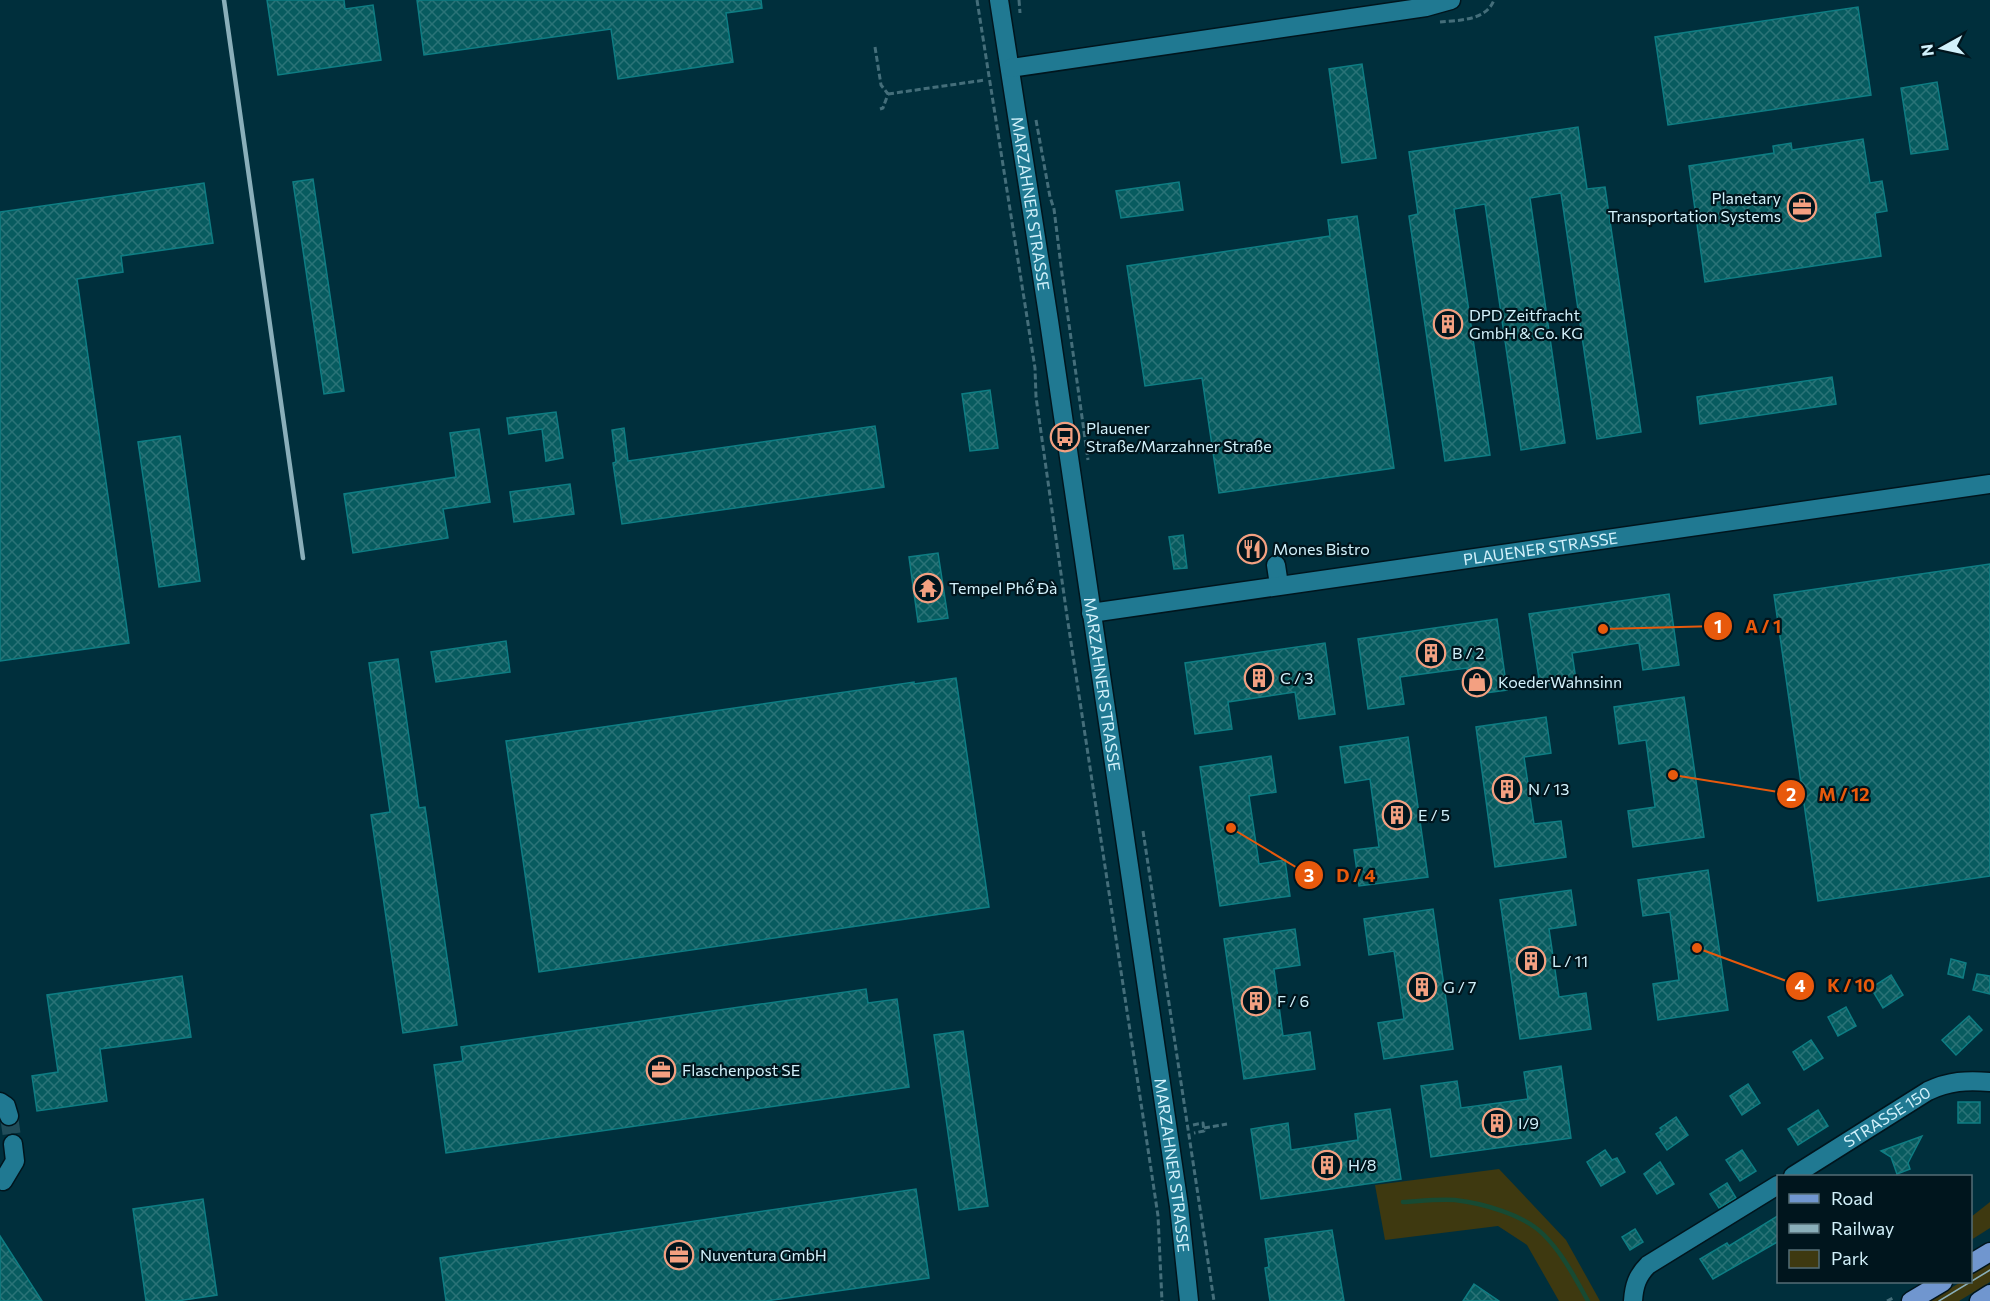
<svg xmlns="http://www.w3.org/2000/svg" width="1990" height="1301" font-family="Commissioner,sans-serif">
	<defs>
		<pattern id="building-cross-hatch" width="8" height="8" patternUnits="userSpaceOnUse" patternTransform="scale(1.5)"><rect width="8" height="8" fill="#075b5f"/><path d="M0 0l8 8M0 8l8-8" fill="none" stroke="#2a7377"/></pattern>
	</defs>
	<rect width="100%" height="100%" fill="#002f3c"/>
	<g fill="#3e3910">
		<polygon points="1499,1169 1566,1240 1600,1301 1559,1301 1527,1245 1498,1226 1385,1240 1375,1185"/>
		<polygon points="1990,1202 1990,1228 1971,1240 1971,1217"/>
		<polygon points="1990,1263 1990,1282 1987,1284 1959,1301 1929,1301 1961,1282 1970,1282 1971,1275"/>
	</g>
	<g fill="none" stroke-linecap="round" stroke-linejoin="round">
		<path stroke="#174a33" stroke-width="4.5" d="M1403,1202C1420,1201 1438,1199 1455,1200C1482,1203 1525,1215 1544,1235C1563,1254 1575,1278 1588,1301"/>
	</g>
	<g fill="url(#building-cross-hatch)" stroke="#0e7d83" stroke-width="1.5">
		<polygon points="267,0 344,0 345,9 373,5 381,60 278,75"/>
		<polygon points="417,0 761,0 762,8 726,13 733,62 618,79 611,29 424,55"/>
		<polygon points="1858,7 1871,95 1668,125 1655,37"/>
		<polygon points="1362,64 1376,158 1342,163 1329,69"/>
		<polygon points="1937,82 1948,149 1911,154 1901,88"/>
		<polygon points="1578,127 1587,189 1605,187 1641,432 1597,439 1561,193 1530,198 1565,443 1521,450 1485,204 1454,209 1490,455 1445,461 1409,216 1418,214 1409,152"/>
		<polygon points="1863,139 1870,183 1882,181 1887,211 1875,213 1881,256 1705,282 1689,166 1774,153 1773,146 1791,143 1792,150"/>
		<polygon points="313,179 344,391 324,394 293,182"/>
		<polygon points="1179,182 1183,210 1121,218 1116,191"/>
		<polygon points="204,183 213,243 121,256 123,272 77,279 129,643 0,661 0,212"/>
		<polygon points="1357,216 1394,468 1219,493 1202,378 1145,386 1127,266 1330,236 1328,220"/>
		<polygon points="1832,377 1836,404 1700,424 1697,397"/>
		<polygon points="990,390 998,448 970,451 962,394"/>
		<polygon points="556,412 563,458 546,461 542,429 509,434 507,418"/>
		<polygon points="875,426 884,487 622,524 613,463 616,462 612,430 624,428 628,461"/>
		<polygon points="479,429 490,502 443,509 448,538 353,553 344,494 456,477 450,433"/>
		<polygon points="180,436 200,581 159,587 138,442"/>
		<polygon points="570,484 574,514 514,522 510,492"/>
		<polygon points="1183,535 1187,568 1174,569 1169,537"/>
		<polygon points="1261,543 1263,558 1244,560 1243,545"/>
		<polygon points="938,553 948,618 918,622 909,557"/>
		<polygon points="1990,564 1990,876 1818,901 1774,595"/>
		<polygon points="1669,594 1679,665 1643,670 1639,643 1572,653 1576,680 1540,685 1529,614"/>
		<polygon points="1497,619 1507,690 1471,695 1467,668 1400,677 1404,704 1368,709 1358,639"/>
		<polygon points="506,641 510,672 436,682 431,652"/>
		<polygon points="1325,643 1335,714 1299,719 1295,692 1228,702 1232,729 1195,734 1185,663"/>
		<polygon points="398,659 419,808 425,807 457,1025 403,1033 371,815 390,812 369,663"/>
		<polygon points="956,678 989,907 539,972 506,741 914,682 914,684"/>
		<polygon points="1684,697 1704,837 1633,847 1628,811 1655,807 1646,740 1619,744 1614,707"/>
		<polygon points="1546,717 1551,753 1524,757 1534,824 1561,821 1566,857 1495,867 1476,727"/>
		<polygon points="1408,737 1428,877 1359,886 1354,850 1379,847 1370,779 1345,783 1340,747"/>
		<polygon points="1271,756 1276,792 1249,796 1259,864 1285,860 1290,896 1220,906 1200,767"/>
		<polygon points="1708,870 1728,1010 1658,1020 1653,984 1679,980 1670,912 1643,916 1638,880"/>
		<polygon points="1571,890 1576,925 1549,929 1559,997 1586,993 1591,1029 1520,1039 1500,900"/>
		<polygon points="1433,909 1453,1049 1384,1059 1378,1023 1404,1019 1394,951 1369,955 1364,919"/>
		<polygon points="1295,929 1300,965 1274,969 1283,1036 1310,1032 1315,1069 1244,1079 1224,939"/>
		<polygon points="1951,959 1966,963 1963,978 1948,974"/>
		<polygon points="1977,974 1990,976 1990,994 1973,990"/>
		<polygon points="1891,975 1903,995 1883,1008 1871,988"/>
		<polygon points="182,976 191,1037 100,1049 107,1101 37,1111 32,1076 58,1072 47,995"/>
		<polygon points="866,989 868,1003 897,999 909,1087 446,1153 434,1065 463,1061 461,1047"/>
		<polygon points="1846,1007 1856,1026 1838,1036 1828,1017"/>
		<polygon points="1969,1016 1982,1030 1956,1055 1942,1040"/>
		<polygon points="963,1031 988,1206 959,1210 934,1035"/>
		<polygon points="1811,1040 1823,1058 1804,1070 1793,1052"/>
		<polygon points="1561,1066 1571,1138 1431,1157 1421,1086 1457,1081 1461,1108 1528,1099 1524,1072"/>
		<polygon points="1748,1084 1760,1103 1742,1115 1730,1096"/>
		<rect x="1958" y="1102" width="22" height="21"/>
		<polygon points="1390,1109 1401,1179 1261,1199 1251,1129 1288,1123 1291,1150 1358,1140 1355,1114"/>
		<polygon points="1818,1110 1828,1126 1798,1145 1788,1129"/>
		<polygon points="1676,1117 1688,1135 1667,1150 1656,1134 1662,1130 1660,1128"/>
		<polygon points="1922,1136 1908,1163 1910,1169 1897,1174 1891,1157 1881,1151"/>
		<polygon points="1605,1150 1612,1160 1617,1158 1625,1172 1601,1186 1587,1162"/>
		<polygon points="1742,1150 1756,1171 1740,1181 1726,1160"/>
		<polygon points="1660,1162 1674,1184 1657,1194 1644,1174"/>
		<polygon points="1727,1183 1736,1198 1719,1208 1710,1194"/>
		<polygon points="916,1189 929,1278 766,1301 446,1301 440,1258"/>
		<polygon points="203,1199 217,1295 177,1301 146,1301 133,1209"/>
		<polygon points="1779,1215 1779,1241 1713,1279 1700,1259 1727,1243 1729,1246"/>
		<polygon points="1635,1229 1643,1242 1630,1250 1622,1237"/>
		<polygon points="1332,1230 1344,1301 1270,1301 1265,1268 1269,1267 1265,1239"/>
		<polygon points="0,1236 42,1301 0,1301"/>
		<polygon points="1474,1284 1499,1301 1463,1301"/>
	</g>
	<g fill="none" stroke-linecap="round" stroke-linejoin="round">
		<polyline stroke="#204c59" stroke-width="18" stroke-dasharray="18 9" stroke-linecap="butt" points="9,1116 13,1144"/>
		<g stroke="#00151d" stroke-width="21">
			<g id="minor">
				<path id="s1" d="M999,0L1049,321L1179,1206L1189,1301"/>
				<polyline points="1011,68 1426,7 1451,0"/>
				<polyline points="1276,565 1279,585"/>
				<path id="s2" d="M1091,613L1990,484"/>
				<polyline points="0,1102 6,1106 9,1116"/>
				<path id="s3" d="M1793,1176L1928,1091C1949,1081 1967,1080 1990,1082"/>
				<polyline points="3,1181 15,1161 13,1144"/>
				<path d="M1633,1301C1634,1286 1637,1276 1648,1265L1778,1185"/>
			</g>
		</g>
		<g stroke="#00151d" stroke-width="21">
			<g id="major">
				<polyline points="1970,1264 1990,1252"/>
				<polyline points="1911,1301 1943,1282"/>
				<polyline points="1979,1301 1990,1294"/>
			</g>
		</g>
		<g stroke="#446e7a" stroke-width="3" stroke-dasharray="6 3" stroke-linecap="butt">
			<polyline points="977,0 1035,368 1036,397 1067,616 1151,1169 1158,1216 1162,1301"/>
			<polyline points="1019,0 1020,13"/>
			<path d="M1440,22C1459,20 1486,21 1494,0"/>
			<polyline points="875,47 881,85 888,94 883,108 880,109"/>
			<polyline points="888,94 985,80"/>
			<polyline points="1036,120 1050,197 1054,209 1062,274 1088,460"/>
			<polyline points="1143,831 1214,1301"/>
			<polyline points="1193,1125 1203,1123 1204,1131 1194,1133"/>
			<polyline points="1204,1128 1227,1124"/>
			<polyline points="1887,1301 1895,1297"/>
		</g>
		<use href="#minor" stroke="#207992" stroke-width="18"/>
		<use href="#major" stroke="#7096cf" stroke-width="18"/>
		<polyline stroke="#8aafba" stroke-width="1.5" points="1939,1301 1990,1270"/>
		<polyline stroke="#8aafba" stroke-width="4.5" points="224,0 303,558"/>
	</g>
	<defs>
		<g id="office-ring" transform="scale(1.5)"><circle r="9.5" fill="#00151d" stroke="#f3a081" stroke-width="1.5"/><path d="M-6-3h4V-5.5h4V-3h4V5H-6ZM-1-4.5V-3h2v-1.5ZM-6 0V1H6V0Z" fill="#f3a081"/></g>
		<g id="building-ring" transform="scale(1.5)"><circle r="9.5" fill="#00151d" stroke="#f3a081" stroke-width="1.5"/><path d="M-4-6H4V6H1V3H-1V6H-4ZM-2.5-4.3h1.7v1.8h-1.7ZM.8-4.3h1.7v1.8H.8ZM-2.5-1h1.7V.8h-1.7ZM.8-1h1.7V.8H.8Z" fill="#f3a081"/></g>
		<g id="bus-ring" transform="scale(1.5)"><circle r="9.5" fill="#00151d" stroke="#f3a081" stroke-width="1.5"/><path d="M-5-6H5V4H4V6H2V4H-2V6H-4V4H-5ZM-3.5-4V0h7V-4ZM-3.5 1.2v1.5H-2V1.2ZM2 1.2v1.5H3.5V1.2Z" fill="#f3a081"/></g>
		<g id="restaurant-ring" transform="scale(1.5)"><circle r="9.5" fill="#00151d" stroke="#f3a081" stroke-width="1.5"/><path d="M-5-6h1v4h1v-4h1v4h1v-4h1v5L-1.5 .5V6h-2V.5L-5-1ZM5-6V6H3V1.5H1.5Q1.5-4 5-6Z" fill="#f3a081"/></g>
		<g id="temple-ring" transform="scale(1.5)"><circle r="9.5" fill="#00151d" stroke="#f3a081" stroke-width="1.5"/><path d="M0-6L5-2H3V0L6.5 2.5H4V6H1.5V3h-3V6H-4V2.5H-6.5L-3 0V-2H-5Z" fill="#f3a081"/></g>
		<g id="shop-ring" transform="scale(1.5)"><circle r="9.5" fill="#00151d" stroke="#f3a081" stroke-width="1.5"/><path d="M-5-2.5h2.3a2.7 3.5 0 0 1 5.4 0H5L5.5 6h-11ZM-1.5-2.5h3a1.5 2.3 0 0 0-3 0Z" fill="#f3a081"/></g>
	</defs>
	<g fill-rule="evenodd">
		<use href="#office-ring" x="1802" y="207"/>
		<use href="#building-ring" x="1448" y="324"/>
		<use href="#bus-ring" x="1065" y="437"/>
		<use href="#restaurant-ring" x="1252" y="549"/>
		<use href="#temple-ring" x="928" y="588"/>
		<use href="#building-ring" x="1431" y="653"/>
		<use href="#building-ring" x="1259" y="678"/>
		<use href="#shop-ring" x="1477" y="682"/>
		<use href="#building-ring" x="1507" y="789"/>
		<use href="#building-ring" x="1397" y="815"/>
		<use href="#building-ring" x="1531" y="961"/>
		<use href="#building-ring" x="1422" y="987"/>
		<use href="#building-ring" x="1256" y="1001"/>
		<use href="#office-ring" x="661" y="1070"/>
		<use href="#building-ring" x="1497" y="1123"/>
		<use href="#building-ring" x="1327" y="1165"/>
		<use href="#office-ring" x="679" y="1255"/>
	</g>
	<g text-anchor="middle" stroke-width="4.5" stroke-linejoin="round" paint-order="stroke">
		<g font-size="16" fill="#d2f1fb" stroke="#00151d" text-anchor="start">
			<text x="1781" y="204" text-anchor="end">Planetary<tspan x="1781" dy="18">Transportation Systems</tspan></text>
			<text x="1469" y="321">DPD Zeitfracht<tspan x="1469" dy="18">GmbH &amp; Co. KG</tspan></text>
			<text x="1086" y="434">Plauener<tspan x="1086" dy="18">Straße/Marzahner Straße</tspan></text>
			<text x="1273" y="555">Mones Bistro</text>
			<text x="949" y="594">Tempel Phổ Đà</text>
			<text x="1452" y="659">B / 2</text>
			<text x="1280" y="684">C / 3</text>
			<text x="1498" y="688">KoederWahnsinn</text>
			<text x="1528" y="795">N / 13</text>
			<text x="1418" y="821">E / 5</text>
			<text x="1552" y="967">L / 11</text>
			<text x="1443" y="993">G / 7</text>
			<text x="1277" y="1007">F / 6</text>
			<text x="682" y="1076">Flaschenpost SE</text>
			<text x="1518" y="1129">I/9</text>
			<text x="1348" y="1171">H/8</text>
			<text x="700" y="1261">Nuventura GmbH</text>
		</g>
		<g font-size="16" fill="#d2f1fb" stroke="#00151d">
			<text dy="6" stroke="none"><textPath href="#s1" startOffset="206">MARZAHNER STRASSE</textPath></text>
			<text dy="6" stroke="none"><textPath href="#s2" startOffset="454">PLAUENER STRASSE</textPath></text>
			<text dy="6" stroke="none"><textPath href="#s1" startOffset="692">MARZAHNER STRASSE</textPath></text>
			<text dy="6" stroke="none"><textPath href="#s3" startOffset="111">STRASSE 150</textPath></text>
			<text dy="6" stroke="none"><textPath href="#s1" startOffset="1178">MARZAHNER STRASSE</textPath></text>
		</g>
	</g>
	<path fill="none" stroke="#e8590c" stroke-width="2" d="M1603 629L1718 626M1673 775L1791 794M1231 828L1309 875M1697 948L1800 986"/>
	<g fill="#e8590c" stroke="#00151d" stroke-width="2">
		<circle cx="1603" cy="629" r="6"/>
		<circle cx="1673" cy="775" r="6"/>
		<circle cx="1231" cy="828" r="6"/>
		<circle cx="1697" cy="948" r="6"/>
		<circle cx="1718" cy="626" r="15"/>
		<circle cx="1791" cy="794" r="15"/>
		<circle cx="1309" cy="875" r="15"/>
		<circle cx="1800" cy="986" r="15"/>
	</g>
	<g font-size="18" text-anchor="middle" font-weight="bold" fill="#fff">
		<text x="1718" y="633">1</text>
		<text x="1791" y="801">2</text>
		<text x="1309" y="882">3</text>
		<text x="1800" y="992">4</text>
	</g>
	<g font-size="18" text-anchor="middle" font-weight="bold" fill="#e8590c" stroke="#00151d" stroke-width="4.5" stroke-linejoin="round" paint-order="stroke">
		<text x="1763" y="633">A / 1</text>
		<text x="1844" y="801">M / 12</text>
		<text x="1356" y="882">D / 4</text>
		<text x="1851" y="992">K / 10</text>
	</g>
	<rect x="1777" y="1175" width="195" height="108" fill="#00151d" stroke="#546d76" stroke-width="1.5"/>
	<rect x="1789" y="1194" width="30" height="9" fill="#7096cf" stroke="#546d76" stroke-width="1.5"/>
	<text x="1831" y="1205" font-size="18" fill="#d2f1fb">Road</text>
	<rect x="1789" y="1224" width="30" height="9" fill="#8aafba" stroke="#546d76" stroke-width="1.5"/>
	<text x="1831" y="1235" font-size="18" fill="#d2f1fb">Railway</text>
	<rect x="1789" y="1250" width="30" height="18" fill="#3e3910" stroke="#546d76" stroke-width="1.5"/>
	<text x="1831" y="1265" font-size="18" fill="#d2f1fb">Park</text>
	<g transform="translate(1942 48) rotate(262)" stroke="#00151d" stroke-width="4.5" paint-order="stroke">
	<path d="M0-4.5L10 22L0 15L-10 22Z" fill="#d2f1fb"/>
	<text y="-9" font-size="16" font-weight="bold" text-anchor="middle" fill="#d2f1fb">N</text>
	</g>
</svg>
